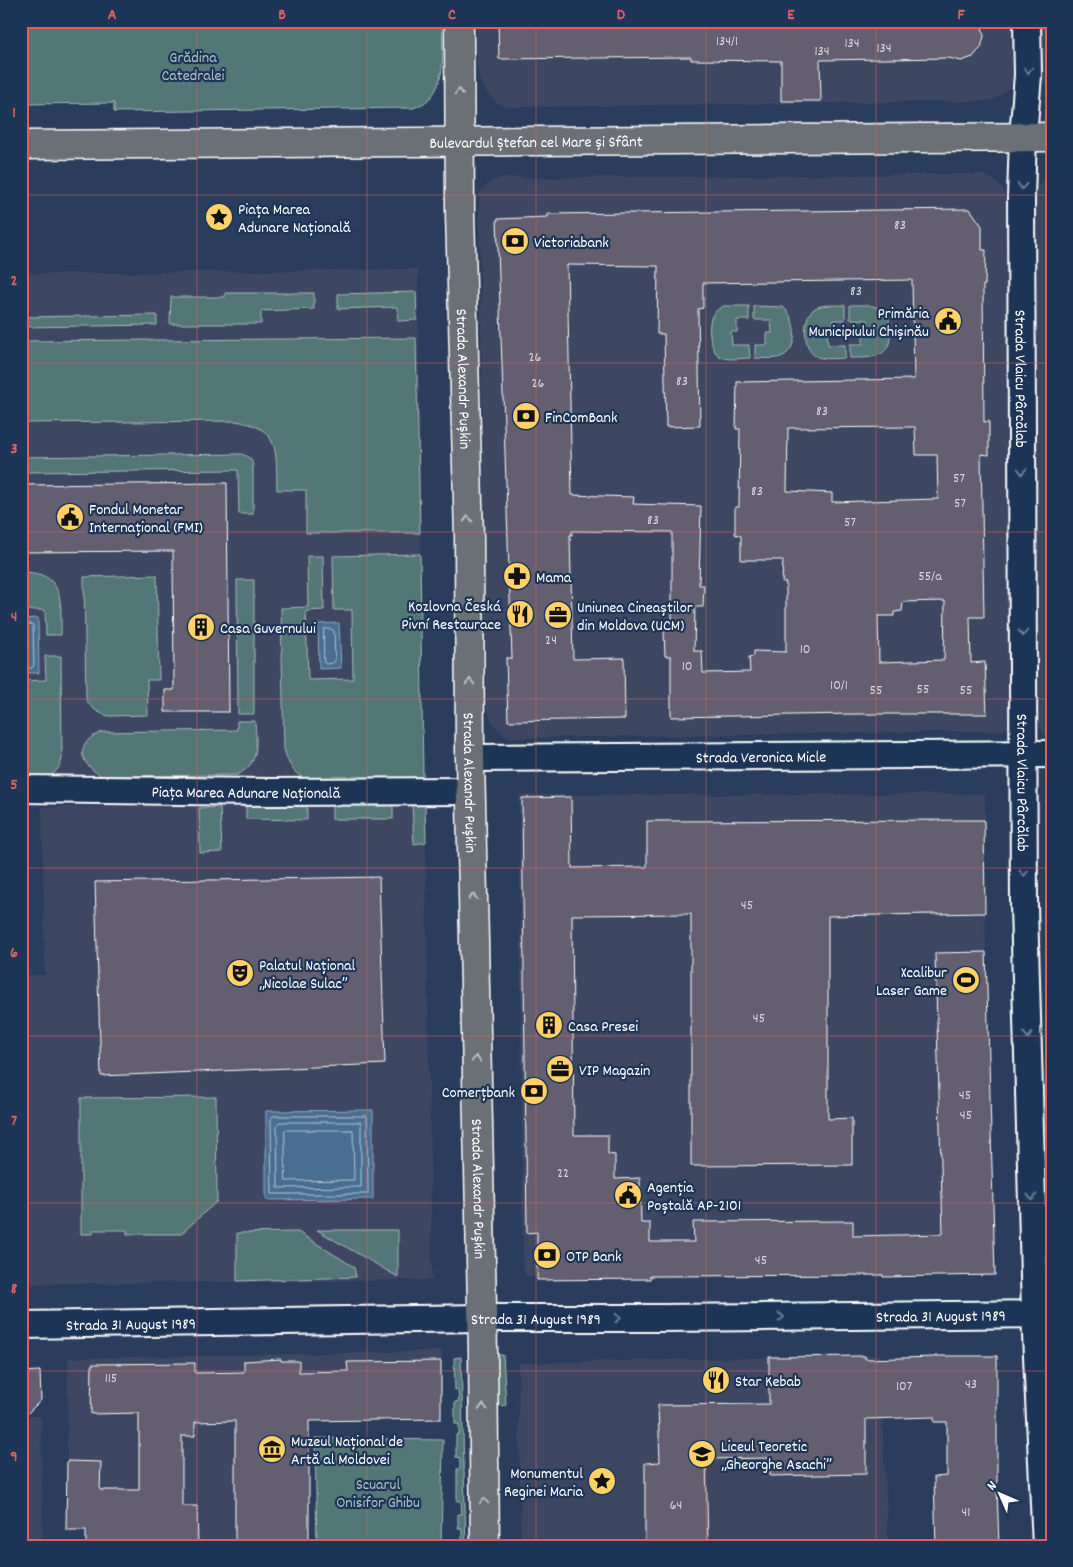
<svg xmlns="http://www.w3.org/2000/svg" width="1073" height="1567" font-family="Dekko,sans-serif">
	<rect width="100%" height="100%" fill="#2b3d5c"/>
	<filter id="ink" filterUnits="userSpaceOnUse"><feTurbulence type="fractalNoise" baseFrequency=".02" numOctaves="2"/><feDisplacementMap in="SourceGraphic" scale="10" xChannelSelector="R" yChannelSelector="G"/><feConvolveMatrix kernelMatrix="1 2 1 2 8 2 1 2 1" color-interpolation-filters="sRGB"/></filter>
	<g filter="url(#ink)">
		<g fill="#3c4762">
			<polygon points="477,21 1016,21 1016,75 1010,87 1001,95 993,100 985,101 513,107 503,106 496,102 484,90 479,78 477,65"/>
			<polygon points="1038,21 1052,21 1052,93 1042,79 1039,70"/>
			<polygon points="1052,173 1052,738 1044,734 1041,730 1036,716 1033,200 1039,184"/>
			<polygon points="980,174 988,177 996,182 1003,190 1009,206 1013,723 1010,727 1006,729 997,731 510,738 503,734 492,722 487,709 479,203 479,195 482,189 494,180 501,178"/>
			<polygon points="418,269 423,777 21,780 21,274"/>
			<polygon points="985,794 985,913 995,1275 535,1279 535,1276 526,1276 525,1272 523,1271 519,795"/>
			<polygon points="425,804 432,1280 21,1284 21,975 45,975 42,807"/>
			<polygon points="442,1351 441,1419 309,1421 309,1546 86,1546 86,1530 66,1530 68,1358"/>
			<polygon points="880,1355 888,1546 521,1546 518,1363"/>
			<polygon points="21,1416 38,1416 41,1418 43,1546 21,1546"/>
		</g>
		<g fill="#537676" stroke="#a9baba">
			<path d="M21,21H442C442,52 450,97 413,108L114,112V103L21,104Z"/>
			<polygon points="416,292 417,320 398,321 397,307 338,309 338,294"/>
			<polygon points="225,293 314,293 314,309 261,311 261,324 170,324 171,297 225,297"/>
			<path d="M845,305V320H833V331L827,332L828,345H845V358C836,358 823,361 814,355C803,347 802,317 814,309C822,303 836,306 845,305Z"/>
			<path d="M850,305C865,305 878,303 888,316C890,322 890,329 890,336C890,359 868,358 850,358V344H863V332H868V320L850,319Z"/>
			<path d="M724,306H749V320H737V332H731L732,345H749L750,358C740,358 727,361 719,356C710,350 707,325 712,316C715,311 719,308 724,306Z"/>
			<path d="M754,306L783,307C796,317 800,347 783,356C775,360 764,358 755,358V345H767V333H772L771,320H754Z"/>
			<polygon points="157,315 157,325 21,327 21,317"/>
			<path d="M416,338L420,533H306V490H277C276,453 281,427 235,421L21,423V341Z"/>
			<path d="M241,454C248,456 251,458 253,465V514H239L238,470L21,472V457Z"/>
			<path d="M420,554L423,777L323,782C298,779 291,773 284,749L281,608L308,607L307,556H323L324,610L306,611L308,680L353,679L352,610H334L333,556Z"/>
			<path d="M21,572C65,572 61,601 61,635H46L45,610H21Z"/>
			<path d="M157,575L159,680H147L148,715L109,716C98,713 91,709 86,699L84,577Z"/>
			<polygon points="237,580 254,580 254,714 238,714"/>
			<path d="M45,656H61L62,759C57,781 39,777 21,778V681L46,680Z"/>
			<path d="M237,721H255C256,744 261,763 237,775L103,776C91,771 77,758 85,744C89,738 96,735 102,732L237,730Z"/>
			<polygon points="412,804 425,804 426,842 414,844"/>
			<polygon points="246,805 307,806 307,820 246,819"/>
			<rect x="332" y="805" width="61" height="14"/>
			<polygon points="220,807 222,852 200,853 199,808"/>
			<polygon points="216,1097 217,1201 181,1234 127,1234 127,1230 93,1230 93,1234 81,1234 81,1098"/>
			<polygon points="317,1230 398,1230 398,1277"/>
			<polygon points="298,1232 354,1267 356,1277 237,1281 237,1233"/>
			<polygon points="495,1355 503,1355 506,1405 498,1406"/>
			<polygon points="461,1357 466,1546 459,1546 459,1540 462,1540 462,1528 458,1528 458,1514 462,1514 461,1501 457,1501 457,1469 460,1469 460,1458 456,1457 456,1435 459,1434 459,1424 455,1424 455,1402 459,1401 458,1390 455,1390 454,1358"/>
			<polygon points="315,1438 443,1440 441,1546 317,1546"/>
		</g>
		<g fill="#4a6e91" stroke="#92a8bd">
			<polygon points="38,618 39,673 21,673 21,619"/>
			<polygon points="339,623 341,668 319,669 318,624"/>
			<polygon points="373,1110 373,1199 266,1200 266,1111"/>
		</g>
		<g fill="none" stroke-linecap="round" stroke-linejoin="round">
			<g stroke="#b7c5d3" stroke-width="1">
				<polyline points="21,624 31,624 33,625 34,665 32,668 21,668"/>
				<polygon points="324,629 332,629 334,631 335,661 333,663 326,664 324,662"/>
				<polygon points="273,1116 367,1116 368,1194 272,1194 271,1119"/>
				<polygon points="280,1122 361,1122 361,1187 278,1188 277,1125"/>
				<polygon points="285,1130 353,1130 354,1180 286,1181"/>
			</g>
		</g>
		<g fill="#635f6f" stroke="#fff" fill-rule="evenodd">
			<polygon points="498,21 981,21 984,36 981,48 977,52 973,57 961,61 949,58 820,60 821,101 781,101 781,61 691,60 691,57 499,59"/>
			<path d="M970,209L982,226V250H986L985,285H983L984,422L989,421V455L981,454L984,617H970L971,663L985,662L987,714H854L671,717V656H665L664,631H672V532L572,531V535H570L573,659L624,658L625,719L508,721L506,658H512L497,219L548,217V214ZM567,265L658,266L657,334H664L666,427L700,426L698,309L703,308V283L912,280L914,379L737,382L736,429H740L739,507H735V534L741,536V560H783L782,582L786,583V652L754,651V656L749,657L750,672L703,673L702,651H694L695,607H703L704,585H699L701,506L633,504L634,497L572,495ZM915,427L916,455H937L938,499L832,502V493L787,491L788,428ZM945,601L944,660L879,662L878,616H894V612L902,611L903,602Z"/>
			<polygon points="227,483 229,712 165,712 165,690 174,690 173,551 21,552 21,485"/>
			<polygon points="571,797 572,868 647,867 647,821 984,820 985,913 828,916 828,1119 852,1118 852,1165 691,1166 691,914 572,915 574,1135 608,1135 608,1154 615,1155 615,1179 640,1178 641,1223 650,1223 650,1242 694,1242 693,1222 853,1221 853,1236 943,1234 935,953 986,952 995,1275 883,1277 883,1275 650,1276 650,1279 537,1280 537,1232 527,1233 522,798"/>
			<polygon points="379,877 385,1064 101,1076 95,882"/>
			<polygon points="865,1356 865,1359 935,1357 935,1356 997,1356 997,1487 999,1546 936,1546 934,1477 947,1476 947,1422 934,1422 934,1417 866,1419 866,1474 770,1476 770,1458 706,1459 708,1546 645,1546 645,1463 660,1462 658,1405 769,1404 769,1357"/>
			<polygon points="281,1359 281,1361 299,1361 299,1372 348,1371 347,1362 441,1361 441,1419 309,1421 309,1546 235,1546 235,1421 195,1422 195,1436 182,1436 182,1506 197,1506 198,1546 86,1546 86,1530 66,1530 67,1461 101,1462 100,1490 139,1490 139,1413 91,1414 92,1364 195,1363 195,1373 244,1372 244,1361"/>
			<polygon points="40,1371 41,1400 21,1420 21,1372"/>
		</g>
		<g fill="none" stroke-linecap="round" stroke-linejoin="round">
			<g stroke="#fff" stroke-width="30">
				<g id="minor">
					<path id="s1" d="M1027,21L1028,75L1023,137L1021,197L1024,906L1035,1314L1046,1546"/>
					<path id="s2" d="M470,758L1052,754"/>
					<path id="s3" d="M21,789L272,792L471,791"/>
					<path id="s4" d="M21,1325L482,1318H662L1051,1314"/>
				</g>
			</g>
			<g stroke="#fff" stroke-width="31">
				<g id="major">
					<path id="s5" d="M459,21L460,213L469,537L470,758L483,1352L485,1546"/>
					<path id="s6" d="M21,145L1052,137"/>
				</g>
			</g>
			<use href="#minor" stroke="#1d3557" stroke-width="26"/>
			<use href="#major" stroke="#6a7074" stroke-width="28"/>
		</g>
		<defs><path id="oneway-chevron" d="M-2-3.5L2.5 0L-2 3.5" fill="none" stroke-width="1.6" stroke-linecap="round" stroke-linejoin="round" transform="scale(1.25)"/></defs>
		<g stroke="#6c7c92">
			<use href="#oneway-chevron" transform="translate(1028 70) rotate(90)"/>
			<use href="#oneway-chevron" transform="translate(1022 186) rotate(93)"/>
			<use href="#oneway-chevron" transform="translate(1022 471) rotate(90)"/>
			<use href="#oneway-chevron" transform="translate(1023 633) rotate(90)"/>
			<use href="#oneway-chevron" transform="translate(1024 873) rotate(90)"/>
			<use href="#oneway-chevron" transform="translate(1028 1035) rotate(88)"/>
			<use href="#oneway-chevron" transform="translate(1032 1197) rotate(88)"/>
			<use href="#oneway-chevron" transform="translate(781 1317) rotate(-1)"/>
			<use href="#oneway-chevron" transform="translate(618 1318)"/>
		</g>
		<g stroke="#bcbfc0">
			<use href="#oneway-chevron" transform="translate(459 92) rotate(-90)"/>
			<use href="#oneway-chevron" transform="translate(468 519) rotate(-92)"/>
			<use href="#oneway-chevron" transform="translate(470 682) rotate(-90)"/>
			<use href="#oneway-chevron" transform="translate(473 897) rotate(-91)"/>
			<use href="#oneway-chevron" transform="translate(476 1059) rotate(-91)"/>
			<use href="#oneway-chevron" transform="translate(483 1407) rotate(-91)"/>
			<use href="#oneway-chevron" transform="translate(484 1501) rotate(-90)"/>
		</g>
	</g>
	<path fill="none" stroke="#e05e5e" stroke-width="1" stroke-opacity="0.55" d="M197,21V1546M367,21V1546M536,21V1546M706,21V1546M876,21V1546M21,195H1052M21,363H1052M21,532H1052M21,699H1052M21,868H1052M21,1036H1052M21,1203H1052M21,1371H1052"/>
	<defs>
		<g id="sight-disc" transform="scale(1.4375)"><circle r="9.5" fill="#ffd166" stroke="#1d3557"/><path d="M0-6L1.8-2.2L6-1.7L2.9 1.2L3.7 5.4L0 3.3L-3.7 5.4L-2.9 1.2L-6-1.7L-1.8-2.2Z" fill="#111"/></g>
		<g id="bank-disc" transform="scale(1.4375)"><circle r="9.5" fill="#ffd166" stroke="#1d3557"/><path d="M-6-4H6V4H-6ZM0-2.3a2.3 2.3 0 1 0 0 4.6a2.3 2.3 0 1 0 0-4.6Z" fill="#111"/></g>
		<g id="civic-disc" transform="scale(1.4375)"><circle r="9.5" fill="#ffd166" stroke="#1d3557"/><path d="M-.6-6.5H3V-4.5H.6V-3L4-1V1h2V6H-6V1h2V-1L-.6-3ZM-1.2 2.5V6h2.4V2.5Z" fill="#111"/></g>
		<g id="pharmacy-disc" transform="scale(1.4375)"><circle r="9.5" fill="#ffd166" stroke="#1d3557"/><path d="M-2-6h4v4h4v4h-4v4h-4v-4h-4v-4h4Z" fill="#111"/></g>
		<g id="restaurant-disc" transform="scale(1.4375)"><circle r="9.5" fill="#ffd166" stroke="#1d3557"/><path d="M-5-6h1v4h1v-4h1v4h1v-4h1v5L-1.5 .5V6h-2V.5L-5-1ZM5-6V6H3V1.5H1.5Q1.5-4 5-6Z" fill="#111"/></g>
		<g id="office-disc" transform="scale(1.4375)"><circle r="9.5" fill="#ffd166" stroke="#1d3557"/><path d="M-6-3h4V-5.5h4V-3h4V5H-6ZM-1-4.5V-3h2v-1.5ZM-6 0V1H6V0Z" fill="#111"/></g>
		<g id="building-disc" transform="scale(1.4375)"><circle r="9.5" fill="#ffd166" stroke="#1d3557"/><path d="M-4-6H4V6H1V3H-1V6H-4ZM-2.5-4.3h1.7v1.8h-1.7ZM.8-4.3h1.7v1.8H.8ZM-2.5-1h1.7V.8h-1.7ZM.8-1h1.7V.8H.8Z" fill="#111"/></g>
		<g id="theatre-disc" transform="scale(1.4375)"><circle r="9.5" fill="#ffd166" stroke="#1d3557"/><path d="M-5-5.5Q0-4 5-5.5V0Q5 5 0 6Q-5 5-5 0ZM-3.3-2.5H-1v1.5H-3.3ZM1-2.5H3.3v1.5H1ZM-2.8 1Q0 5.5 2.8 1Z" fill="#111"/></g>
		<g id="stadium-disc" transform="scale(1.4375)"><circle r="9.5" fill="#ffd166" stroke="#1d3557"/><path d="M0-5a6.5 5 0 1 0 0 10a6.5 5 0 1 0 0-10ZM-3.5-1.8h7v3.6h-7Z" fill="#111"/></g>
		<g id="museum-disc" transform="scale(1.4375)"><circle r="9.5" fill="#ffd166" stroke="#1d3557"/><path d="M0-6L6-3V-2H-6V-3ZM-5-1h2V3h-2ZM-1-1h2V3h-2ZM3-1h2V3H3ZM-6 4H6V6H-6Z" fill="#111"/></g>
		<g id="school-disc" transform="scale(1.4375)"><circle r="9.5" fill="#ffd166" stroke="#1d3557"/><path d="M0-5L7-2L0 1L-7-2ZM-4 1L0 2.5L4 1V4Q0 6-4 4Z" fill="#111"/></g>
	</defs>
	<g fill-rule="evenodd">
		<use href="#sight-disc" x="219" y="217"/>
		<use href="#bank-disc" x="515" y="241"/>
		<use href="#civic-disc" x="948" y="321"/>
		<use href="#bank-disc" x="526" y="416"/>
		<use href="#civic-disc" x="70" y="517"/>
		<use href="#pharmacy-disc" x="517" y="576"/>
		<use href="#restaurant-disc" x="520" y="614"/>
		<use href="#office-disc" x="558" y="615"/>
		<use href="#building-disc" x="201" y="627"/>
		<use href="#theatre-disc" x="240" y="973"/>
		<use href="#stadium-disc" x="966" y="980"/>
		<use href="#building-disc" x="549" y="1025"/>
		<use href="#office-disc" x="560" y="1069"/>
		<use href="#bank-disc" x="534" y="1091"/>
		<use href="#civic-disc" x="628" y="1195"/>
		<use href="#bank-disc" x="547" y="1255"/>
		<use href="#restaurant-disc" x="716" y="1380"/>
		<use href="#museum-disc" x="272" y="1449"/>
		<use href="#school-disc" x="702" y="1454"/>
		<use href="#sight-disc" x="602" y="1481"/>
	</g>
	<g text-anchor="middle" stroke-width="4.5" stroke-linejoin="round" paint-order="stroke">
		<g font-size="14" fill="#d8d7db">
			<text x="727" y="45">134/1</text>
			<text x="852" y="47">134</text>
			<text x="884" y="52">134</text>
			<text x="822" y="55">134</text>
			<text x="900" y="229">83</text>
			<text x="856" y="295">83</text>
			<text x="535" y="361">26</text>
			<text x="682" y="385">83</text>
			<text x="538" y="387">26</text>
			<text x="822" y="415">83</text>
			<text x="959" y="482">57</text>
			<text x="757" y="495">83</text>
			<text x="960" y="507">57</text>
			<text x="653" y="524">83</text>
			<text x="850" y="526">57</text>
			<text x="930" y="580">55/a</text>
			<text x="551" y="644">24</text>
			<text x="805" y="653">10</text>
			<text x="687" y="670">10</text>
			<text x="839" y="689">10/1</text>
			<text x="923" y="693">55</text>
			<text x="876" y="694">55</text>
			<text x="966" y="694">55</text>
			<text x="747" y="909">45</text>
			<text x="759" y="1022">45</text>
			<text x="965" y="1099">45</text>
			<text x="966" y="1119">45</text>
			<text x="563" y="1177">22</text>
			<text x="761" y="1264">45</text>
			<text x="111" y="1382">115</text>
			<text x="971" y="1388">43</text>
			<text x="904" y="1390">107</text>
			<text x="676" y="1509">64</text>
			<text x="966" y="1516">41</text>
		</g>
		<g font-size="16" fill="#b2c1c1" stroke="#1d3557">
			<text x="193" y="62">Grădina<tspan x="193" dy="18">Catedralei</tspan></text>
			<text x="378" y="1489">Scuarul<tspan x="378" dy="18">Onisifor Ghibu</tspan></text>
		</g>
		<g font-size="16" fill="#fff" stroke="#1d3557">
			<text dy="6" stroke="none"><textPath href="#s6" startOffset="515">Bulevardul Ștefan cel Mare și Sfânt</textPath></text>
			<text dy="6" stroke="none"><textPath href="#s5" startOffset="358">Strada Alexandr Pușkin</textPath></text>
			<text dy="6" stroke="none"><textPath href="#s1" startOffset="358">Strada Vlaicu Pârcălab</textPath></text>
			<text dy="6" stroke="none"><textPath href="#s2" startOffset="291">Strada Veronica Micle</textPath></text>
			<text dy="6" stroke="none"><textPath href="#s5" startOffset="762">Strada Alexandr Pușkin</textPath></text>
			<text dy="6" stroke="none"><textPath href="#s1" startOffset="762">Strada Vlaicu Pârcălab</textPath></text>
			<text dy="6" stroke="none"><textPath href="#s3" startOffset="225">Piața Marea Adunare Națională</textPath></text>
			<text dy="6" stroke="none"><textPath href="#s5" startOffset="1168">Strada Alexandr Pușkin</textPath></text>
			<text dy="6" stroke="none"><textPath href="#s4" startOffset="920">Strada 31 August 1989</textPath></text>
			<text dy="6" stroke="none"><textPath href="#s4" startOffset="515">Strada 31 August 1989</textPath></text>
			<text dy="6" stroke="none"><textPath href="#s4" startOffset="110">Strada 31 August 1989</textPath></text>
		</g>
		<g font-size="16" fill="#fff" stroke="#1d3557" text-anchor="start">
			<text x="238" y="214">Piața Marea<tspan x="238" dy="18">Adunare Națională</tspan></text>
			<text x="534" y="247">Victoriabank</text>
			<text x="929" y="318" text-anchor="end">Primăria<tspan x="929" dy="18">Municipiului Chișinău</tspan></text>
			<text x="545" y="422">FinComBank</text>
			<text x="89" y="514">Fondul Monetar<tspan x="89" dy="18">Internațional (FMI)</tspan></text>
			<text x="536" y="582">Mama</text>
			<text x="501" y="611" text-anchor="end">Kozlovna Česká<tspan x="501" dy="18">Pivní Restaurace</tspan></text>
			<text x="577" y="612">Uniunea Cineaștilor<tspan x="577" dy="18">din Moldova (UCM)</tspan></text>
			<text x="220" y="633">Casa Guvernului</text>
			<text x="259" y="970">Palatul Național<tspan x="259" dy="18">„Nicolae Sulac”</tspan></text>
			<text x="947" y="977" text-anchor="end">Xcalibur<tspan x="947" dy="18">Laser Game</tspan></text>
			<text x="568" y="1031">Casa Presei</text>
			<text x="579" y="1075">VIP Magazin</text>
			<text x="515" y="1097" text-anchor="end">Comerțbank</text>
			<text x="647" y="1192">Agenția<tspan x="647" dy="18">Poștală AP-2101</tspan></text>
			<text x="566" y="1261">OTP Bank</text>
			<text x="735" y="1386">Star Kebab</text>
			<text x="291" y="1446">Muzeul Național de<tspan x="291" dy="18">Artă al Moldovei</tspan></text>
			<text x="721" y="1451">Liceul Teoretic<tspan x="721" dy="18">„Gheorghe Asachi”</tspan></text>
			<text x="583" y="1478" text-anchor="end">Monumentul<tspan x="583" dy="18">Reginei Maria</tspan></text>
		</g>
	</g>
	<rect width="1073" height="1567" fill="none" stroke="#1d3557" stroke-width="55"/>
	<g transform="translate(1000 1494) rotate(315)" stroke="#1d3557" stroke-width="4" paint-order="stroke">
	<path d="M0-4L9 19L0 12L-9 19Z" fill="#ffffff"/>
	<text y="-8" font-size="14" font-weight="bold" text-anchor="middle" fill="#ffffff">N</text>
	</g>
	<rect x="28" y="28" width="1018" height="1512" fill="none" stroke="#e05e5e" stroke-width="2"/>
	<g font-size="16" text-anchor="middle" font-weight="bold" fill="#e05e5e">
		<text x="112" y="19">A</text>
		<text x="282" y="19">B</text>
		<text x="452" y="19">C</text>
		<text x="621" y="19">D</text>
		<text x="791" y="19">E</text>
		<text x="961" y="19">F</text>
		<text x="14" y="117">1</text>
		<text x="14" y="285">2</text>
		<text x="14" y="453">3</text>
		<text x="14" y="621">4</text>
		<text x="14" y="789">5</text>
		<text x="14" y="957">6</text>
		<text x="14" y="1125">7</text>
		<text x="14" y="1293">8</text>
		<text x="14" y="1461">9</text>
	</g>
</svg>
